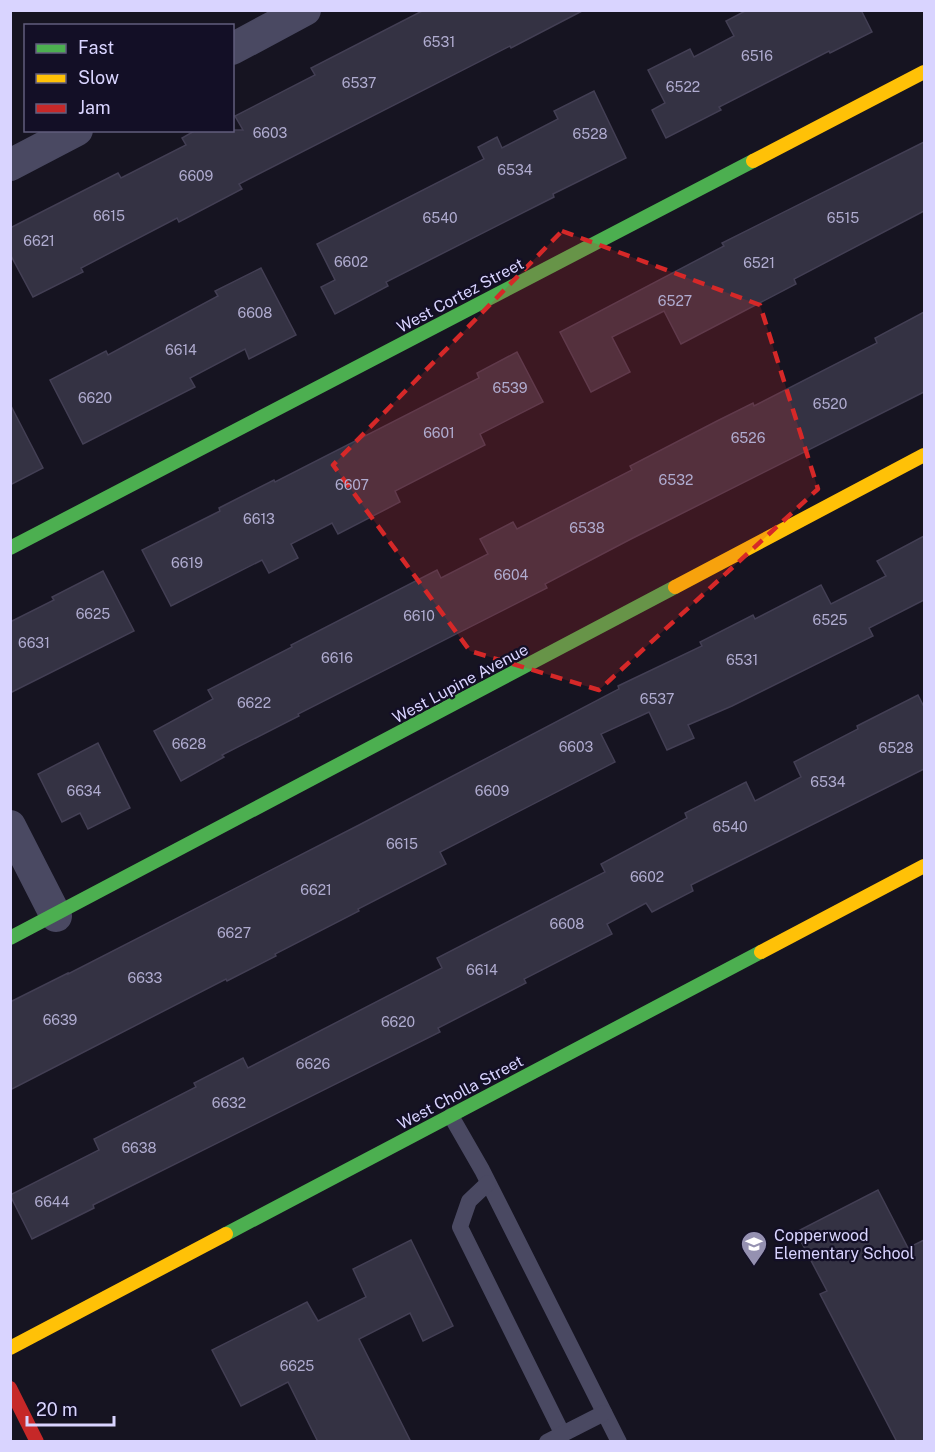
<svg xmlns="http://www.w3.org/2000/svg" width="935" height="1452" font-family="'Public Sans',sans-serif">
	<rect width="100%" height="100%" fill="#161421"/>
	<g fill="#343243" stroke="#433f54" stroke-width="1.5">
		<polygon points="424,10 584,10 511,48 510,46 239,184 242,189 179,222 177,218 81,268 83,272 33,297 10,254 10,228 118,173 121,178 186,145 182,138 196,130 243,130 235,116 315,75 311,68"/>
		<polygon points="747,10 861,10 872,32 830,53 829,51 719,107 721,110 666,138 652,110 665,103 648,70 690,49 694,57 734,36 726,21"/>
		<polygon points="594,91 626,158 553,194 554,197 386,282 388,286 335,314 321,287 335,280 317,244 484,159 478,147 497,137 502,148 558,119 554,111"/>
		<polygon points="924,142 924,211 794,279 796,284 681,344 664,311 612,337 630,372 591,392 560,332 724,246 722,243"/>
		<polygon points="261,268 296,335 249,359 245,349 190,378 195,387 83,444 50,380 106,351 108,355 218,296 215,291"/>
		<polygon points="924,312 924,392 631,539 545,584 547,588 298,714 299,716 222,755 224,757 181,781 154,731 213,699 208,690 292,647 291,645 437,570 441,578 488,554 480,539 513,522 517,529 632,470 630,466 717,421 753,403 754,406 877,343 875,338"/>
		<polygon points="517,352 543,402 480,434 485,445 395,491 400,502 338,534 332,523 291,544 298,558 269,573 262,560 171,606 142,550 220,511 219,508 274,480 275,482 479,378 477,373"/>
		<polygon points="10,404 43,468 10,485"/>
		<polygon points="924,536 924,600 869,628 873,636 732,706 688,725 694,738 667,750 649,712 601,734 615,762 440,852 446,864 358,909 359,911 275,954 276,956 227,981 226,979 10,1090 10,1002 68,973 68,974 359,825 619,689 618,686 702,646 700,642 753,615 755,619 821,585 831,604 886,576 877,561"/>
		<polygon points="103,571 134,631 10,693 10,622 54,600 52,597"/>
		<polygon points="918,695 924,707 924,769 691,885 693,891 652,912 646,903 607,924 612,934 524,979 526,983 438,1028 440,1032 93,1205 94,1208 32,1239 10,1195 99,1150 94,1139 196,1087 194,1083 243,1058 248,1068 442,968 437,958 605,872 601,864 687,818 685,813 746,782 755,801 801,777 794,762 858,729 857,726"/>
		<polygon points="98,743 130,808 88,829 80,813 62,822 38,774"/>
		<polygon points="878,1190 908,1248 924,1240 924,1442 897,1442 820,1294 827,1291 796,1232"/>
		<polygon points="411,1240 453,1326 423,1341 410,1313 359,1339 411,1442 318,1442 288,1382 241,1406 212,1350 307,1302 318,1321 366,1297 353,1269"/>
	</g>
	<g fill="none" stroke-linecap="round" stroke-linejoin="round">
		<g stroke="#4a4962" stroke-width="16">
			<polyline points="451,1116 482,1170 619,1442"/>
			<polyline points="488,1183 469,1201 460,1227 562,1433"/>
			<polyline points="547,1442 604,1413"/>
		</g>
		<g stroke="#4a4962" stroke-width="32">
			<polyline points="232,49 305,10"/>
			<polyline points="10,165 77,130"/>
			<polyline points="10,826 56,916"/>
		</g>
		<g stroke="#4caf50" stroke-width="14">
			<polyline points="10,548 753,161"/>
			<polyline points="10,938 675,587"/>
			<polyline points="226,1234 761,952"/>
		</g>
		<g stroke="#ffc107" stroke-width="14">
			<polyline points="753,161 924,72"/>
			<polyline points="675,587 924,455"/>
			<polyline points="761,952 924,866"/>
			<polyline points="10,1348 226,1234"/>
		</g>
		<polyline stroke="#c62828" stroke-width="14" points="10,1388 37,1442"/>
	</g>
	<path fill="#d62828" fill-opacity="0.2" stroke="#d62828" stroke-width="4.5" stroke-dasharray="12 8" stroke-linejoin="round" d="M562,231L760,305L818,489L599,690L470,651L333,465Z"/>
	<defs>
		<g id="school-pin" transform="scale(1.35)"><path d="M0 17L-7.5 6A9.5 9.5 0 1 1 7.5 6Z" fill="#9591b1" stroke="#130f26"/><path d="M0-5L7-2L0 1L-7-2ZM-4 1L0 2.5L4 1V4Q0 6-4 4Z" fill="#fff"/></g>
	</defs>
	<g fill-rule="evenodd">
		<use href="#school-pin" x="754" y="1244"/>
	</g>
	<g text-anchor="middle" stroke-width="4.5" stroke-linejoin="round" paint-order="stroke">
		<g font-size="14" fill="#b0acd0">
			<text x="439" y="47">6531</text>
			<text x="757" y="61">6516</text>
			<text x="359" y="88">6537</text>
			<text x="683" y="92">6522</text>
			<text x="270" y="138">6603</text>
			<text x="590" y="139">6528</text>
			<text x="515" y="175">6534</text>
			<text x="196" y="181">6609</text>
			<text x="109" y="221">6615</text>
			<text x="440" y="223">6540</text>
			<text x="843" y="223">6515</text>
			<text x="39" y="246">6621</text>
			<text x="351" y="267">6602</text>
			<text x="759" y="268">6521</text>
			<text x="675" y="306">6527</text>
			<text x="255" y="318">6608</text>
			<text x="181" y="355">6614</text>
			<text x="510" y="393">6539</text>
			<text x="95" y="403">6620</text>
			<text x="830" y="409">6520</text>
			<text x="439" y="438">6601</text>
			<text x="748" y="443">6526</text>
			<text x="676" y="485">6532</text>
			<text x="352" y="490">6607</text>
			<text x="259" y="524">6613</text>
			<text x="587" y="533">6538</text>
			<text x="187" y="568">6619</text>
			<text x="511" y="580">6604</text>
			<text x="93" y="619">6625</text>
			<text x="419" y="621">6610</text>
			<text x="830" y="625">6525</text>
			<text x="34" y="648">6631</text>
			<text x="337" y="663">6616</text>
			<text x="742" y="665">6531</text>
			<text x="657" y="704">6537</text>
			<text x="254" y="708">6622</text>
			<text x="189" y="749">6628</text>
			<text x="576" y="752">6603</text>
			<text x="896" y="753">6528</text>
			<text x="828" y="787">6534</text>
			<text x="84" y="796">6634</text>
			<text x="492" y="796">6609</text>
			<text x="730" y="832">6540</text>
			<text x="402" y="849">6615</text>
			<text x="647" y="882">6602</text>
			<text x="316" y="895">6621</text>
			<text x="567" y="929">6608</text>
			<text x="234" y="938">6627</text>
			<text x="482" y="975">6614</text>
			<text x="145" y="983">6633</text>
			<text x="60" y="1025">6639</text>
			<text x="398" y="1027">6620</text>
			<text x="313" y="1069">6626</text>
			<text x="229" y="1108">6632</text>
			<text x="139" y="1153">6638</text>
			<text x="52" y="1207">6644</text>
			<text x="297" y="1371">6625</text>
		</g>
		<g font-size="16" fill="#d9d4ff" stroke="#130f26">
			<text transform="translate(460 295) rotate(-28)" y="6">West Cortez Street</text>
			<text transform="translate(460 683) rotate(-28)" y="6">West Lupine Avenue</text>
			<text transform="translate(460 1092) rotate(-28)" y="6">West Cholla Street</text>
		</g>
		<g font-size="16" fill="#d9d4ff" stroke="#130f26" text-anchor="start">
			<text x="774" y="1241">Copperwood<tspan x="774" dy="18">Elementary School</tspan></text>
		</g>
	</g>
	<rect width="935" height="1452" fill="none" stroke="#d9d4ff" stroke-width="24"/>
	<rect x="24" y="24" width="210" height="108" fill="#130f26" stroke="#625e7d" stroke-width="1.5"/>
	<rect x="36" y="44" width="30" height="9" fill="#4caf50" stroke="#625e7d" stroke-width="1.5"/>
	<text x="78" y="54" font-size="18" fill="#d9d4ff">Fast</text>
	<rect x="36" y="74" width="30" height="9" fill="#ffc107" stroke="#625e7d" stroke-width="1.5"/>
	<text x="78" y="84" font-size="18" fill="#d9d4ff">Slow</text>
	<rect x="36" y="104" width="30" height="9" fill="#c62828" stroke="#625e7d" stroke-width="1.5"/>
	<text x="78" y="114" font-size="18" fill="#d9d4ff">Jam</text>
	<path d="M27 1416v9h87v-9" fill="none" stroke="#d9d4ff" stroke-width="3"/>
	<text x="36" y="1416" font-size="18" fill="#d9d4ff" stroke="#130f26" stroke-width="4.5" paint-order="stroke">20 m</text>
</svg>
